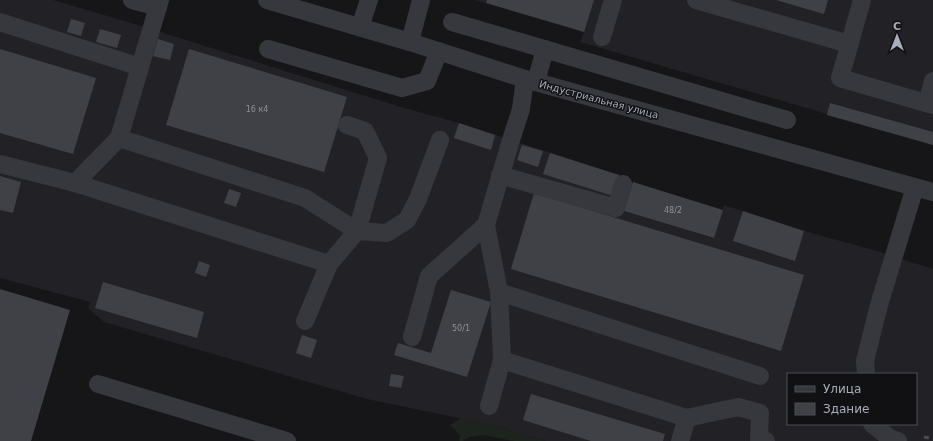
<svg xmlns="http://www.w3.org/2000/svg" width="933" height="441" font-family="'DejaVu Sans',sans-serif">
	<rect width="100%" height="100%" fill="#161619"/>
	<g fill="#222226" fill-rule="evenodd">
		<path d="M0,0H53L128,22L401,107L459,123L619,175L633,182L624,211L713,238L724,205L804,231L877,251L933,269V441H546L492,425L367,399L104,322L88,308L90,302L0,278ZM788,374H916V424H788Z"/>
		<polygon points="475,0 933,0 933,145 580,42 584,32"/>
	</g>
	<polygon fill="#1c241d" points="461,418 492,425 546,441 513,441 484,435 470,437 463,441 459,441 460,435 450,425"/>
	<g fill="#404146">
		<polygon points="487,0 594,0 584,32 486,3"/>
		<polygon points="776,0 828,0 824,14"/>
		<polygon points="71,19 85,23 81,36 67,32"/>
		<polygon points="100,29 121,35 117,48 96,42"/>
		<polygon points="158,39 174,44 170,60 153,56"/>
		<polygon points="0,49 96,78 73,154 0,133"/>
		<polygon points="189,49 347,97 324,172 166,125"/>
		<polygon points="830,103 933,132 933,145 827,115"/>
		<polygon points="459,123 495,135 491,150 454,138"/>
		<polygon points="522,145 543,151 538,167 517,160"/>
		<polygon points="550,153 619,175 613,196 543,174"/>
		<polygon points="0,176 21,182 13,213 0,210"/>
		<polygon points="633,182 723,210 714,238 624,211"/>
		<polygon points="229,189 241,193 236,207 224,203"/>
		<polygon points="534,193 804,275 781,351 511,269"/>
		<polygon points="743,211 804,231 795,261 733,241"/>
		<polygon points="199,261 210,265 206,277 195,273"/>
		<polygon points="103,282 204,312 197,338 95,308"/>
		<polygon points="0,289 70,310 31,441 0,441"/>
		<polygon points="451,290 491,302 467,377 394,355 398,343 431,353"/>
		<polygon points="302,335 317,340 311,358 296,353"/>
		<polygon points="391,374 404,376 401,388 389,386"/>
		<polygon points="531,394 665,434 663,441 591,441 523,420"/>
	</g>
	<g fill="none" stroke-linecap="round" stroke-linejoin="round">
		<g stroke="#37383e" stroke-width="18">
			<polyline points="132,0 158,7"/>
			<polyline points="267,0 410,42 525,79 933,192"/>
			<polyline points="696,0 849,44"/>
			<polyline points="862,0 840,78 933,105"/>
			<polyline points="0,22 140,67"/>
			<polyline points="452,22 787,120"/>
			<polyline points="360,27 369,0"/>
			<polyline points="602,37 613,0"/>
			<polyline points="410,42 421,0"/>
			<polyline points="268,49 402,88 427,81 439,51"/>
			<polyline points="525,79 521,109 511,140 486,225 499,292 502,360 687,418 738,407 760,413 759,439 766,441"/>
			<polyline points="536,82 545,49"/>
			<polyline points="927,103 933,81"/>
			<polyline points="119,138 305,198 357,231 387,233 407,220 418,199 440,140"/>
			<polyline points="0,164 75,183 329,264 357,231 378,158 365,131 347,125"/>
			<polyline points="500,175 616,208 623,184"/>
			<polyline points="75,183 119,138 160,0"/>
			<polyline points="499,292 760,376"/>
			<polyline points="305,321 329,264"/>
			<polyline points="412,337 429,276 486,225"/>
			<polyline points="866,374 865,361 879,305 915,187"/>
			<polyline points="98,384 287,441"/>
			<polyline points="489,406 502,360"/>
			<polyline points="872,424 891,439 898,441"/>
			<polyline points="680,441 687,418"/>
		</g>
		<polyline stroke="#4a4c53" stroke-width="3" stroke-dasharray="5 4" stroke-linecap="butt" points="924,437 933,439"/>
	</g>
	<g text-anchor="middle" stroke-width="3" stroke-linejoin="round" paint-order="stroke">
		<g font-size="8" fill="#8e929c">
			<text x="257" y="112">16 к4</text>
			<text x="673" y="213">48/2</text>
			<text x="461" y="331">50/1</text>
		</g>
		<g font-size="10" fill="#a8adb9" stroke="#111114">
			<text transform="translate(599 99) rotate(15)" y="4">Индустриальная улица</text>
		</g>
	</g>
	<rect x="787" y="373" width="130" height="52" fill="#111114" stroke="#4d4f56"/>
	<rect x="795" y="386" width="20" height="6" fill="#37383e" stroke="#4d4f56"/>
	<text x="823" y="393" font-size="12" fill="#a8adb9">Улица</text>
	<rect x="795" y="403" width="20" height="12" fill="#404146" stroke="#4d4f56"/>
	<text x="823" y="413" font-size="12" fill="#a8adb9">Здание</text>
	<g transform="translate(897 36)" stroke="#111114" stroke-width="3" paint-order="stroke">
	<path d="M0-3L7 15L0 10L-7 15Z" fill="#a8adb9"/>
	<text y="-6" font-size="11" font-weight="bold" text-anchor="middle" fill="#a8adb9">С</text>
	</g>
</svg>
